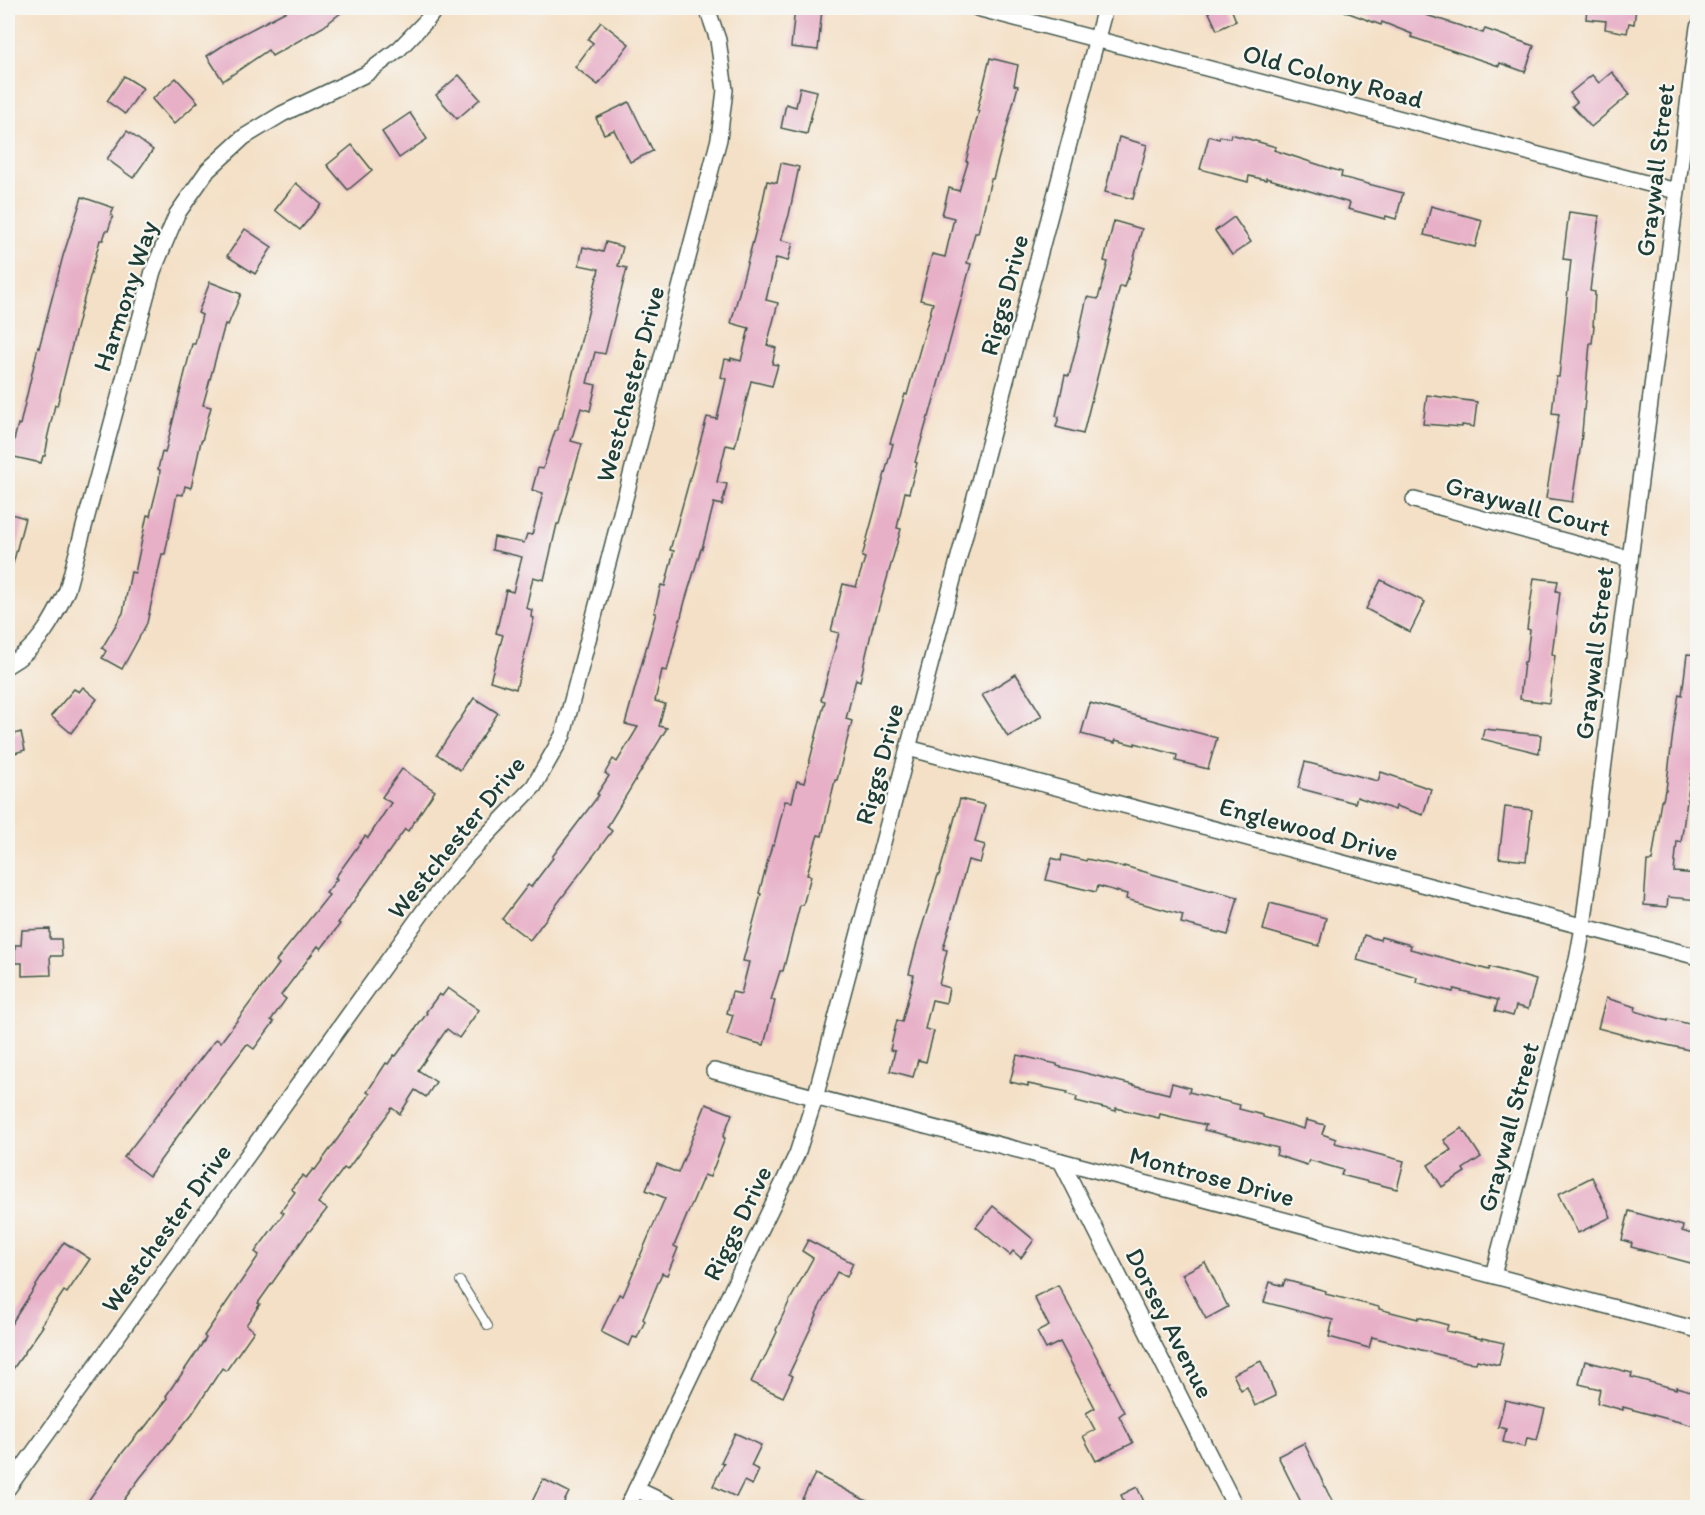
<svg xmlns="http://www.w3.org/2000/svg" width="1705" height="1515" font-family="Itim,sans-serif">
	<rect width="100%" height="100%" fill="#f6f6f2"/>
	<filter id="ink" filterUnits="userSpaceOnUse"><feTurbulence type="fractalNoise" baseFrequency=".0167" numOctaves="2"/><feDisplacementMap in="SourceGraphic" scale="12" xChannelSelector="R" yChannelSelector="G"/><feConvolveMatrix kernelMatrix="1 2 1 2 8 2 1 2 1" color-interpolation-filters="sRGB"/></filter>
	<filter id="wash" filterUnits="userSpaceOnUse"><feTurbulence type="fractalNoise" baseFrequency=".008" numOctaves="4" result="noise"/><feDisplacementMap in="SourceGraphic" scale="24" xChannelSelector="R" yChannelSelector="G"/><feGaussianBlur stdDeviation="1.35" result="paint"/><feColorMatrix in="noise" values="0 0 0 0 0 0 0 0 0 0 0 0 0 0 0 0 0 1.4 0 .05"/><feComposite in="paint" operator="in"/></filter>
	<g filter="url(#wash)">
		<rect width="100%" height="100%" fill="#f4e0c6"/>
		<g id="blocks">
			<g fill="#e7b0c7">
				<polygon points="292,8 347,8 323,27 272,56 268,50 223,81 207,56 233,39"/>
				<polygon points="795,8 822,9 818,50 791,47"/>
				<polygon points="1207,8 1231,8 1236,21 1217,30"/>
				<polygon points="1338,8 1404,8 1483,33 1485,29 1534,46 1525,72 1500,63 1499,66 1411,37 1412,34 1382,22 1381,25 1338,9"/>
				<polygon points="1587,8 1636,8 1634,24 1629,23 1627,33 1605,29 1606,21 1586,19"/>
				<polygon points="601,22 629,44 598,85 575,67 593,43 588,39"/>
				<polygon points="990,58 1018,65 1014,85 1018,86 993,179 991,179 978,233 975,233 967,263 971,264 929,417 928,417 915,462 917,463 909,493 905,492 897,528 901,529 875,621 874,621 860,681 856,679 846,719 852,721 837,780 835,780 822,836 818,835 815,844 807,875 811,876 803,905 800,905 783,971 780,971 771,1000 775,1001 764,1045 727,1035 733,1015 727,1013 732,992 741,994 749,962 743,961 761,894 759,893 772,845 774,845 785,801 792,802 797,781 804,783 825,701 821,700 839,633 831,631 843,584 856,587 865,558 862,557 893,444 890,443 905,394 907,395 933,303 920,300 932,254 945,257 954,218 942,215 949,188 959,191 968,162 966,161 979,111 977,111"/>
				<polygon points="1612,72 1630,94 1591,127 1572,106 1577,102 1570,93 1592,75 1599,83"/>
				<polygon points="459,75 480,99 457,119 436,95"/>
				<polygon points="124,76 143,88 125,114 107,101"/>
				<polygon points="176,78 198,102 174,124 152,99"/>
				<polygon points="800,87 817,91 807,134 781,128 786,104 796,107"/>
				<polygon points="629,102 653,151 630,162 614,130 604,134 596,118"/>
				<polygon points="410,113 427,139 399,158 382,132"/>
				<polygon points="127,131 153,150 133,178 107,159"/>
				<polygon points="1231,134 1276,147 1274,150 1332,169 1342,172 1341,177 1403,193 1396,219 1386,216 1385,219 1348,209 1350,203 1266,178 1266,180 1249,176 1248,182 1200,169 1209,136 1219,139 1220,136 1230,138"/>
				<polygon points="1119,137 1147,145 1133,199 1105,192"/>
				<polygon points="352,145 372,170 348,190 327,165"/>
				<polygon points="781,163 799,167 789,215 781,240 793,243 788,261 776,258 766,300 778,303 767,345 776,348 772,364 778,365 772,386 751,381 735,447 726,445 717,482 727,484 722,505 714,503 702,549 701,549 685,601 667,671 662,670 655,701 665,704 659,726 667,728 607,827 612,831 530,940 502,919 528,885 531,887 553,858 552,857 599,795 597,794 609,776 605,773 613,759 617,762 638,727 625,724 656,613 654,613 661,585 665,586 674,551 670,550 707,417 717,419 726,379 721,377 725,359 731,360 731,358 741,361 749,328 731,323 759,219 767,181 777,183"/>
				<polygon points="296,183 321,204 300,230 275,210"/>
				<polygon points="82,197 114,208 111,215 113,216 108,231 106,231 103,240 100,240 79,317 57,406 55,405 47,439 48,440 45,456 43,456 41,463 10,456 18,424 20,425 38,347 39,348 63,256"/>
				<polygon points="1431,206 1482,220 1475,247 1424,235"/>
				<polygon points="1569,212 1599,216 1590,291 1595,292 1593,326 1594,326 1592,343 1590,343 1581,444 1572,502 1546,498 1559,414 1552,413 1556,377 1559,377 1571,260 1563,259"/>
				<polygon points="1234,217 1251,242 1232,255 1215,231"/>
				<polygon points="1114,221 1142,229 1128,279 1127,278 1124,287 1120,286 1083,434 1056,427 1059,417 1056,416 1065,375 1069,376 1079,337 1078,337 1087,297 1098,299 1108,262 1104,261"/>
				<polygon points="245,229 272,247 255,274 227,256"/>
				<polygon points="606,242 623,247 618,266 627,268 605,354 595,352 587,383 596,385 590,411 581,408 571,441 582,444 559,524 557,524 544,580 533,577 526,608 532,610 531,617 534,618 516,689 490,681 503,635 496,633 506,590 513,592 522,557 492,550 494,537 524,543 527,534 532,535 543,493 532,490 538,468 543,469 555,431 557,430 561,417 562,417 599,269 579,265 583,247 603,252"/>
				<polygon points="210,282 241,294 228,325 225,324 203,405 211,407 202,441 201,441 191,488 185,486 183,495 177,494 165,554 162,554 147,623 122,669 102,658 106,651 102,648 123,613 131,572 135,573 147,515 150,516 159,480 160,470 158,469 162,452 165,453 192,344 195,344 202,315 198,313"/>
				<polygon points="1427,395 1477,402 1474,427 1462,425 1462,427 1423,424"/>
				<polygon points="8,513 25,518 13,564 8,563"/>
				<polygon points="1534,578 1558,581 1556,591 1560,592 1552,654 1555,655 1549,703 1520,699 1524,662 1526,662 1530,630 1527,629"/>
				<polygon points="1381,580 1425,602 1410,632 1366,609"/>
				<polygon points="1687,654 1698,655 1698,775 1691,774 1681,842 1677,841 1674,872 1698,874 1698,900 1668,897 1667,907 1644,905 1647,861 1652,861 1661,800 1663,800 1665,790 1666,790 1674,724 1679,694 1682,695"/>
				<polygon points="1016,674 1042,716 1008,737 982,695"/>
				<polygon points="83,687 97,699 71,733 51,716 74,689 79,692"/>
				<polygon points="474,698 498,713 460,770 437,754"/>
				<polygon points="1090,703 1217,738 1208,769 1176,761 1177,755 1135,743 1135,745 1115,740 1115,743 1081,734"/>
				<polygon points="1484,729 1541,735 1539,753 1482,739"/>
				<polygon points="21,732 25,750 8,755 8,736"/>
				<polygon points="1305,762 1378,781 1381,772 1431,789 1423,815 1396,806 1395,810 1357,797 1355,803 1298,788"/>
				<polygon points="402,769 435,791 408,831 405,829 338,923 340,924 321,949 318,946 281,995 286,999 271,1020 274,1022 254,1049 247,1044 190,1119 149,1176 124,1157 216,1039 221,1042 279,964 276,961 329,895 326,893 337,879 335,878 365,836 368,838 391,803 382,797"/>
				<polygon points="960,799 985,805 975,842 985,845 980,863 968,860 943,949 947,950 939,985 949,988 946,1003 932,1000 925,1029 934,1031 926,1062 918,1060 913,1077 890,1071 895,1051 890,1050 897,1020 902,1022 914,975 909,974 917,943 938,875 939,875"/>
				<polygon points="1505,807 1532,810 1526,861 1499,858"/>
				<polygon points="1062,855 1086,861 1087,859 1124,867 1124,866 1212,891 1212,890 1238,897 1228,935 1181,923 1183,915 1126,899 1127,894 1098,886 1096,892 1046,880 1052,858 1061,861"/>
				<polygon points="1270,903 1326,918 1319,946 1263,930"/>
				<polygon points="50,929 50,939 61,939 62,956 50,956 51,975 22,976 22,963 15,963 15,945 21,945 22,930"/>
				<polygon points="1364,935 1380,940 1381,937 1411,945 1410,949 1489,970 1490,967 1536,980 1528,1009 1516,1006 1513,1016 1495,1011 1498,1000 1454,989 1453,992 1416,982 1417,977 1357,960"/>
				<polygon points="448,988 479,1010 459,1038 447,1029 418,1070 436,1082 426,1097 415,1090 400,1114 392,1108 347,1170 344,1168 318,1203 327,1209 309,1232 308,1232 258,1303 260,1304 246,1325 254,1331 226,1371 222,1368 192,1414 140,1478 118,1508 83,1508 119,1457 140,1431 141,1432 168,1398 166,1396 176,1381 177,1381 206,1338 204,1336 259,1255 255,1252 284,1213 281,1211 295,1192 291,1189 303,1175 306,1178 313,1169 315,1170 370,1094 367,1092 386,1063 388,1064 394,1055 396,1056 427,1013 426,1012 439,994 442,996"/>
				<polygon points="1606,998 1636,1007 1635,1011 1668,1021 1668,1019 1698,1026 1698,1052 1649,1041 1649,1042 1598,1028"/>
				<polygon points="1017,1055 1057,1064 1057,1066 1169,1094 1172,1083 1190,1088 1189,1092 1240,1105 1239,1109 1263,1115 1263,1117 1304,1129 1306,1120 1325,1125 1322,1134 1336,1139 1335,1143 1404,1161 1397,1189 1341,1175 1343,1170 1309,1160 1307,1165 1276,1155 1278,1148 1204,1130 1206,1125 1160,1114 1159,1118 1116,1108 1116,1111 1076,1101 1077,1097 1067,1094 1068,1092 1028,1084 1028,1086 1010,1082"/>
				<polygon points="706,1104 732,1114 723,1137 725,1138 710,1177 704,1175 674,1246 678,1248 667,1275 662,1273 643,1319 645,1321 637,1338 633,1337 629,1346 601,1332 619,1294 623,1296 665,1198 646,1190 657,1164 678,1173"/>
				<polygon points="1462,1128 1481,1157 1463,1169 1465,1172 1442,1187 1428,1165 1451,1150 1444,1140"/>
				<polygon points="1592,1177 1611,1217 1578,1233 1558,1194"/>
				<polygon points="993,1206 1034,1240 1021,1258 1013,1251 1010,1255 976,1227"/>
				<polygon points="1629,1211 1683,1226 1682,1231 1698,1236 1698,1265 1631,1247 1632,1243 1622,1240"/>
				<polygon points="808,1240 853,1263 847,1277 837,1272 816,1314 817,1315 789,1374 793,1376 783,1397 751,1382 761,1361 763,1361 777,1332 776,1330 789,1302 813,1258 802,1251"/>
				<polygon points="64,1242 90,1259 67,1293 64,1291 41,1325 43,1326 8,1376 8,1329"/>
				<polygon points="1205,1262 1228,1307 1206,1319 1182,1274"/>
				<polygon points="1285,1280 1326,1291 1325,1294 1379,1307 1379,1309 1418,1319 1418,1317 1448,1325 1446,1331 1482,1339 1482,1338 1504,1343 1499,1365 1477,1360 1476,1363 1467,1362 1372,1337 1369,1348 1329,1337 1333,1320 1264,1302 1270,1282 1283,1286"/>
				<polygon points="1058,1285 1110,1382 1109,1383 1124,1412 1119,1416 1133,1443 1096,1461 1083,1436 1095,1430 1086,1413 1095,1408 1060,1342 1046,1349 1037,1332 1049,1326 1034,1297"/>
				<polygon points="1261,1361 1276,1396 1255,1406 1247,1387 1241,1390 1233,1374"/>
				<polygon points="1585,1361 1632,1373 1631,1377 1676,1389 1676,1387 1698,1393 1698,1427 1623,1407 1623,1410 1597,1403 1600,1389 1579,1384"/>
				<polygon points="1505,1400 1545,1409 1537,1440 1527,1438 1525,1447 1503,1442 1506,1429 1498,1427"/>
				<polygon points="735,1433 761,1445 751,1466 759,1470 752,1485 744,1481 736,1497 713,1486 724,1463 721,1462"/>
				<polygon points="1304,1443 1328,1493 1336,1508 1304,1508 1278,1456"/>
				<polygon points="815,1474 880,1508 815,1508 801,1501"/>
				<polygon points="543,1479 569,1492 561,1508 529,1508"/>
				<polygon points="1137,1487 1147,1508 1127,1508 1121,1495"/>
			</g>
		</g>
	</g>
	<g filter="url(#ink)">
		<use href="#blocks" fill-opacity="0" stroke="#3f554a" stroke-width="1.5"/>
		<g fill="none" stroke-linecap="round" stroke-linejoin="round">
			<g stroke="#3f554a" stroke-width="10">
				<polyline id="lane" points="460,1281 488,1326"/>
			</g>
			<g stroke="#3f554a" stroke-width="18">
				<g id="street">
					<polyline points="977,8 1676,191"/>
					<polyline points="1414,500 1630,559"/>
					<path d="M8,665C38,648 53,621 67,590L153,271L177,214L208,170L244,137L282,114L366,74L399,49L427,20L436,8"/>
					<polyline points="908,748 1698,957"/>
					<polyline points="714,1071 1061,1161 1698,1330"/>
					<polyline points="1061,1161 1236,1508"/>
					<polyline points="1493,1275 1577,960 1583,927 1698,27"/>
					<polyline points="8,1488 425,909 467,856 534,786 563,735 719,139 725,90 718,40 707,8"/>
					<polyline points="636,1489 676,1508"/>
					<polyline points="627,1508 797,1154 815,1098 1105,8"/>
				</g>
			</g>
			<use href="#lane" stroke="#fff" stroke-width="8"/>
			<use href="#street" stroke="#fff" stroke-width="15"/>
		</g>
	</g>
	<g text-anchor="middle" stroke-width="4.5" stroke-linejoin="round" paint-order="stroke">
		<g font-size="26" fill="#1f3d34" stroke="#f6f6f2">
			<text transform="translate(1333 76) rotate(15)" y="9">Old Colony Road</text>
			<text transform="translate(1655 170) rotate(-83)" y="9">Graywall Street</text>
			<text transform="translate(1004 295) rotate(-75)" y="9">Riggs Drive</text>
			<text transform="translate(125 296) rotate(-72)" y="9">Harmony Way</text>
			<text transform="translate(630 384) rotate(-75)" y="9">Westchester Drive</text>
			<text transform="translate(1528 506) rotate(15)" y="9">Graywall Court</text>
			<text transform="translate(1594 653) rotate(-83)" y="9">Graywall Street</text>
			<text transform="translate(879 764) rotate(-75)" y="9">Riggs Drive</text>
			<text transform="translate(1309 829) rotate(15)" y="9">Englewood Drive</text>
			<text transform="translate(456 837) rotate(-51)" y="9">Westchester Drive</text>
			<text transform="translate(1508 1127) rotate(-75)" y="9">Graywall Street</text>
			<text transform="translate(1212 1176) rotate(15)" y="9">Montrose Drive</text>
			<text transform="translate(737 1223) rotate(-64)" y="9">Riggs Drive</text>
			<text transform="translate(166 1228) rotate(-54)" y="9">Westchester Drive</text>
			<text transform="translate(1170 1323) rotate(63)" y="9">Dorsey Avenue</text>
		</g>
	</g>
	<rect width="1705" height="1515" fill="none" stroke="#f6f6f2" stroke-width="30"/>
</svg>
